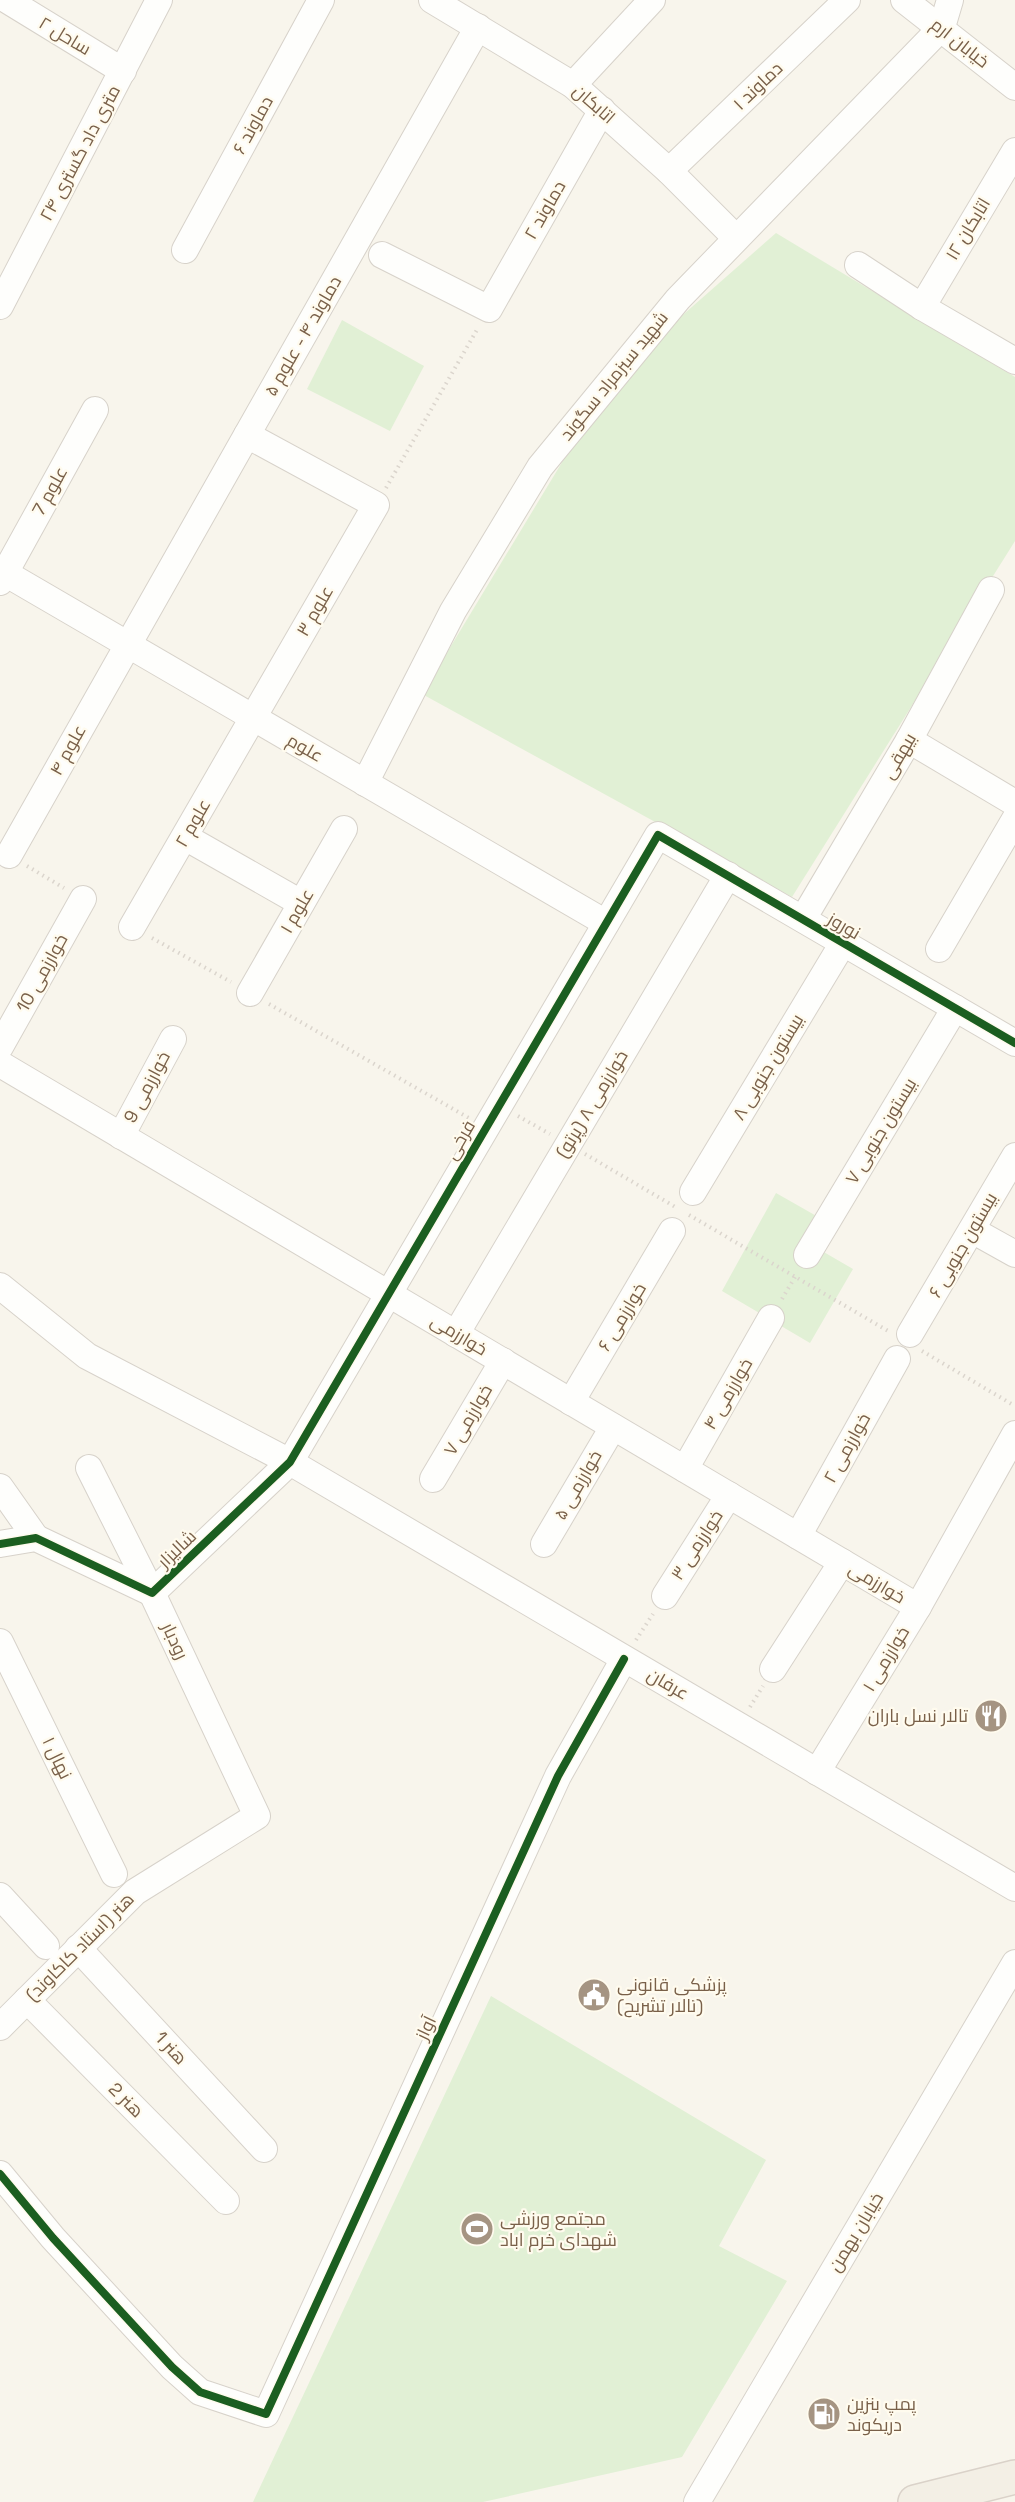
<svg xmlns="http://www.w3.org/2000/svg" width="1015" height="2502" font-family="'Space Grotesk',Cairo,sans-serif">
	<rect width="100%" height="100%" fill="#f8f5ec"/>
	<g fill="#e1f0d5">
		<polygon points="776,233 1015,377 1015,541 792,897 422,694 564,459 660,335"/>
		<polygon points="342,320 424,366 390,431 307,389"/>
		<polygon points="776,1193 834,1226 822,1251 853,1269 810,1343 722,1291"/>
		<polygon points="491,1996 766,2160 719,2246 787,2281 682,2457 483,2502 253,2502"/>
	</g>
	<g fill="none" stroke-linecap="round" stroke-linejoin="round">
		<g stroke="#d7d2ca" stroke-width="28">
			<g id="minor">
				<polyline points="7,0 123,71"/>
				<polyline points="432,0 573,85 669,171 735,237"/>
				<polyline points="904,0 1015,87"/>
				<polyline points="573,85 652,0"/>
				<polyline points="669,171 847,0"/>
				<polyline points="185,250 321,0"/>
				<polyline points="382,255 489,309 602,110"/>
				<polyline points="858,265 922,307 1015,361"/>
				<polyline points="0,306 159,0"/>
				<polyline points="922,307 1015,151"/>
				<polyline points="5,573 606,923"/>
				<polyline points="0,582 95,410"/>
				<polyline points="909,740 1015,803"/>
				<polyline points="365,783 453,611 540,467 678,299 942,27 950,0"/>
				<polyline points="185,837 301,903"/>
				<polyline points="9,855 478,27"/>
				<polyline points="803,919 909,740 991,590"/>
				<polyline points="132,927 376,505 247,435"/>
				<polyline points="939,949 1015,819"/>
				<polyline points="250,993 344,829"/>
				<polyline points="0,1047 83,899"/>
				<polyline points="0,1064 918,1607"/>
				<polyline points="121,1136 173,1039"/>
				<polyline points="693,1192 843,943"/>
				<polyline points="972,1230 1015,1254"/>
				<polyline points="807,1255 955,1008"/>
				<polyline points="0,1286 87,1356 290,1462 1015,1888"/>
				<polyline points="456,1334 728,875"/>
				<polyline points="910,1334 1015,1156"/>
				<polyline points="571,1402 672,1231"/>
				<polyline points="685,1469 771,1318"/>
				<polyline points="433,1479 503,1361"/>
				<polyline points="0,1487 36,1538"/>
				<polyline points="798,1536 897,1359"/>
				<polyline points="0,1544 36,1538 152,1593 290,1462 658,835 1015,1043"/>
				<polyline points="544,1544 613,1427"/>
				<polyline points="665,1596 729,1495"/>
				<polyline points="0,1642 114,1874"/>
				<polyline points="773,1669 842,1562"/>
				<polyline points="817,1772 918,1607 1015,1434"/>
				<polyline points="0,1896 46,1946"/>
				<polyline points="78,1948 264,2149"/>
				<polyline points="27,2000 226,2201"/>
				<polyline points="0,2027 135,1892 257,1816 152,1593 89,1468"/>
				<polyline points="0,2174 53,2238 172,2367 200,2392 266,2414 558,1776 624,1659"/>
				<polyline points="697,2502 1015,1963"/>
			</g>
		</g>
		<g stroke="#dad2c9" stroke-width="36">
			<polyline id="major" points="915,2502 1015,2477"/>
		</g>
		<g stroke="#dbd5cd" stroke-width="4" stroke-dasharray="1.5 4.5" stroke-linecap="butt">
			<polyline points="386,488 478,328"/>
			<polyline points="27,866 64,888"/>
			<polyline points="152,938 231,982"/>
			<polyline points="269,1004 469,1118"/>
			<polyline points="518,1116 550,1134"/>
			<polyline points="585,1154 677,1208"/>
			<polyline points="689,1215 890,1332"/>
			<polyline points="782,1299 795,1277"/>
			<polyline points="922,1351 1015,1406"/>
			<polyline points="636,1640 653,1614"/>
			<polyline points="750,1707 763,1686"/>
		</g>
		<use href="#minor" stroke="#fefefc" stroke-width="26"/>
		<use href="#major" stroke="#f3efe5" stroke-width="33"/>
		<g stroke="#fffbee" stroke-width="11">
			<g id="cycleway">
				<polyline points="0,1544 36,1538 152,1593 290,1462 658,835 1015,1043"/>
				<polyline points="0,2174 53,2238 172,2367 200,2392 266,2414 558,1776 624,1659"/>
			</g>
		</g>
		<use href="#cycleway" stroke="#1b5e20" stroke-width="8"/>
	</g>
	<defs>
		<g id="restaurant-disc" transform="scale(1.725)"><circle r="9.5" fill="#a59482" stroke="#fffbee"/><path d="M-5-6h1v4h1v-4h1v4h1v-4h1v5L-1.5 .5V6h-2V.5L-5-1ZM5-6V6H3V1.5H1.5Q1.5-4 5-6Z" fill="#fff"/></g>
		<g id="civic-disc" transform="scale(1.725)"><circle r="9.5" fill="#a59482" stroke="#fffbee"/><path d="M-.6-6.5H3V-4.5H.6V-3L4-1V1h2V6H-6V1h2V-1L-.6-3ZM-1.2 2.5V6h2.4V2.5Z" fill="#fff"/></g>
		<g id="stadium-disc" transform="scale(1.725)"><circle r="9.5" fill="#a59482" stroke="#fffbee"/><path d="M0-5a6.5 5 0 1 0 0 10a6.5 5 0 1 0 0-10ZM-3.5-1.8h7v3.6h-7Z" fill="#fff"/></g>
		<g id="fuel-disc" transform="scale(1.725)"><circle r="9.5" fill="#a59482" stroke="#fffbee"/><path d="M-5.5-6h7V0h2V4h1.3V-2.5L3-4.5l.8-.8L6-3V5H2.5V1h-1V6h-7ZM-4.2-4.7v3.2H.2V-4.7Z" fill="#fff"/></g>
	</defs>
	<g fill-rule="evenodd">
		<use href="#restaurant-disc" x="991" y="1716"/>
		<use href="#civic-disc" x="594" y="1995"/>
		<use href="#stadium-disc" x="477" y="2229"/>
		<use href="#fuel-disc" x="824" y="2414"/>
	</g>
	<g text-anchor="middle" stroke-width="4.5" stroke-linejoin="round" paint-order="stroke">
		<g font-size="18" fill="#796049" stroke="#fffbee">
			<text transform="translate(65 36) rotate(31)" y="6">ساحل ۲</text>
			<text transform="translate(960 43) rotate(38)" y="6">خیابان ارم</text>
			<text transform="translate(758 86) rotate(-44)" y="6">دماوند ۱</text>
			<text transform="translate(594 104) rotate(41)" y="6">اتابکان</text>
			<text transform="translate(253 125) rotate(-61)" y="6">دماوند ۶</text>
			<text transform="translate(80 153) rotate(-62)" y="6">۲۴ متری داد گستری</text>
			<text transform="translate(545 210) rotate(-60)" y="6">دماوند ۲</text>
			<text transform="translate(968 229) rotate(-59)" y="6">اتابکان ۱۲</text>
			<text transform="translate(303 336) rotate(-60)" y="6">دماوند ۴ - علوم ۵</text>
			<text transform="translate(614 376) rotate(-51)" y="6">شهید سبزمراد سگوند</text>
			<text transform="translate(50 491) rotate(-61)" y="6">علوم 7</text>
			<text transform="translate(315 611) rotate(-60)" y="6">علوم ۳</text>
			<text transform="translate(305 748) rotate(30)" y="6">علوم</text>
			<text transform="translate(68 750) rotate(-61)" y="6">علوم ۴</text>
			<text transform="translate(899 756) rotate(-60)" y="6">بیهقی</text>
			<text transform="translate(193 823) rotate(-60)" y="6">علوم ۲</text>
			<text transform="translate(297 911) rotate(-60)" y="6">علوم ۱</text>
			<text transform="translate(844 926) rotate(30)" y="6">نوروز</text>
			<text transform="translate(42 973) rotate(-61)" y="6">خوارزمی 10</text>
			<text transform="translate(768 1067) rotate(-59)" y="6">بیستون جنوبی ۸</text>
			<text transform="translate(147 1087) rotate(-62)" y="6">خوارزمی 9</text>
			<text transform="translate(592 1104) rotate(-59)" y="6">خوارزمی ۸ (پرتو)</text>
			<text transform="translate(881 1131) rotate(-59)" y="6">بیستون جنوبی ۷</text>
			<text transform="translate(460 1140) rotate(-60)" y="6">فرخی</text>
			<text transform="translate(963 1245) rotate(-60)" y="6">بیستون جنوبی ۶</text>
			<text transform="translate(622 1317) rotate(-59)" y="6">خوارزمی ۶</text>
			<text transform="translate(459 1335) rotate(31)" y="6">خوارزمی</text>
			<text transform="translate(728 1394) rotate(-60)" y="6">خوارزمی ۴</text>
			<text transform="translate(468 1420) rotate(-60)" y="6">خوارزمی ۷</text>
			<text transform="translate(847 1448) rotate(-61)" y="6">خوارزمی ۲</text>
			<text transform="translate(578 1485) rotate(-60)" y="6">خوارزمی ۵</text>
			<text transform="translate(697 1545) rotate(-57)" y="6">خوارزمی ۳</text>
			<text transform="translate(177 1549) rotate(-44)" y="6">شالیزار</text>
			<text transform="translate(877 1583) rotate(31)" y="6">خوارزمی</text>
			<text transform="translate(175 1641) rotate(65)" y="6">رودبار</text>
			<text transform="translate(886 1659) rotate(-59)" y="6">خوارزمی ۱</text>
			<text transform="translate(668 1684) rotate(30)" y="6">عرفان</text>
			<text transform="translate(57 1758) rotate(64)" y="6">نهال ۱</text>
			<text transform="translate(80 1947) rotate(-45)" y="6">هنر (استاد کاکاوند)</text>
			<text transform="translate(426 2028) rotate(-65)" y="6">آواز</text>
			<text transform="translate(171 2048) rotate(47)" y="6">هنر 1</text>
			<text transform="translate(126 2100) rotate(45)" y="6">هنر 2</text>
			<text transform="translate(856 2232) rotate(-59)" y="6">خیابان بهمن</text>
		</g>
		<g font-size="18" fill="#796049" stroke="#fffbee" text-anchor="start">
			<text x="968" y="1722" text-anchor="end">تالار نسل باران</text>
			<text x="617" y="1991">پزشکی قانونی<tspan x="617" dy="21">(تالار تشریح)</tspan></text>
			<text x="500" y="2225">مجتمع ورزشی<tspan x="500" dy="21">شهدای خرم اباد</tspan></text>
			<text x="847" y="2410">پمپ بنزین<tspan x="847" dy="21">دریکوند</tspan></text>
		</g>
	</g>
</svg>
